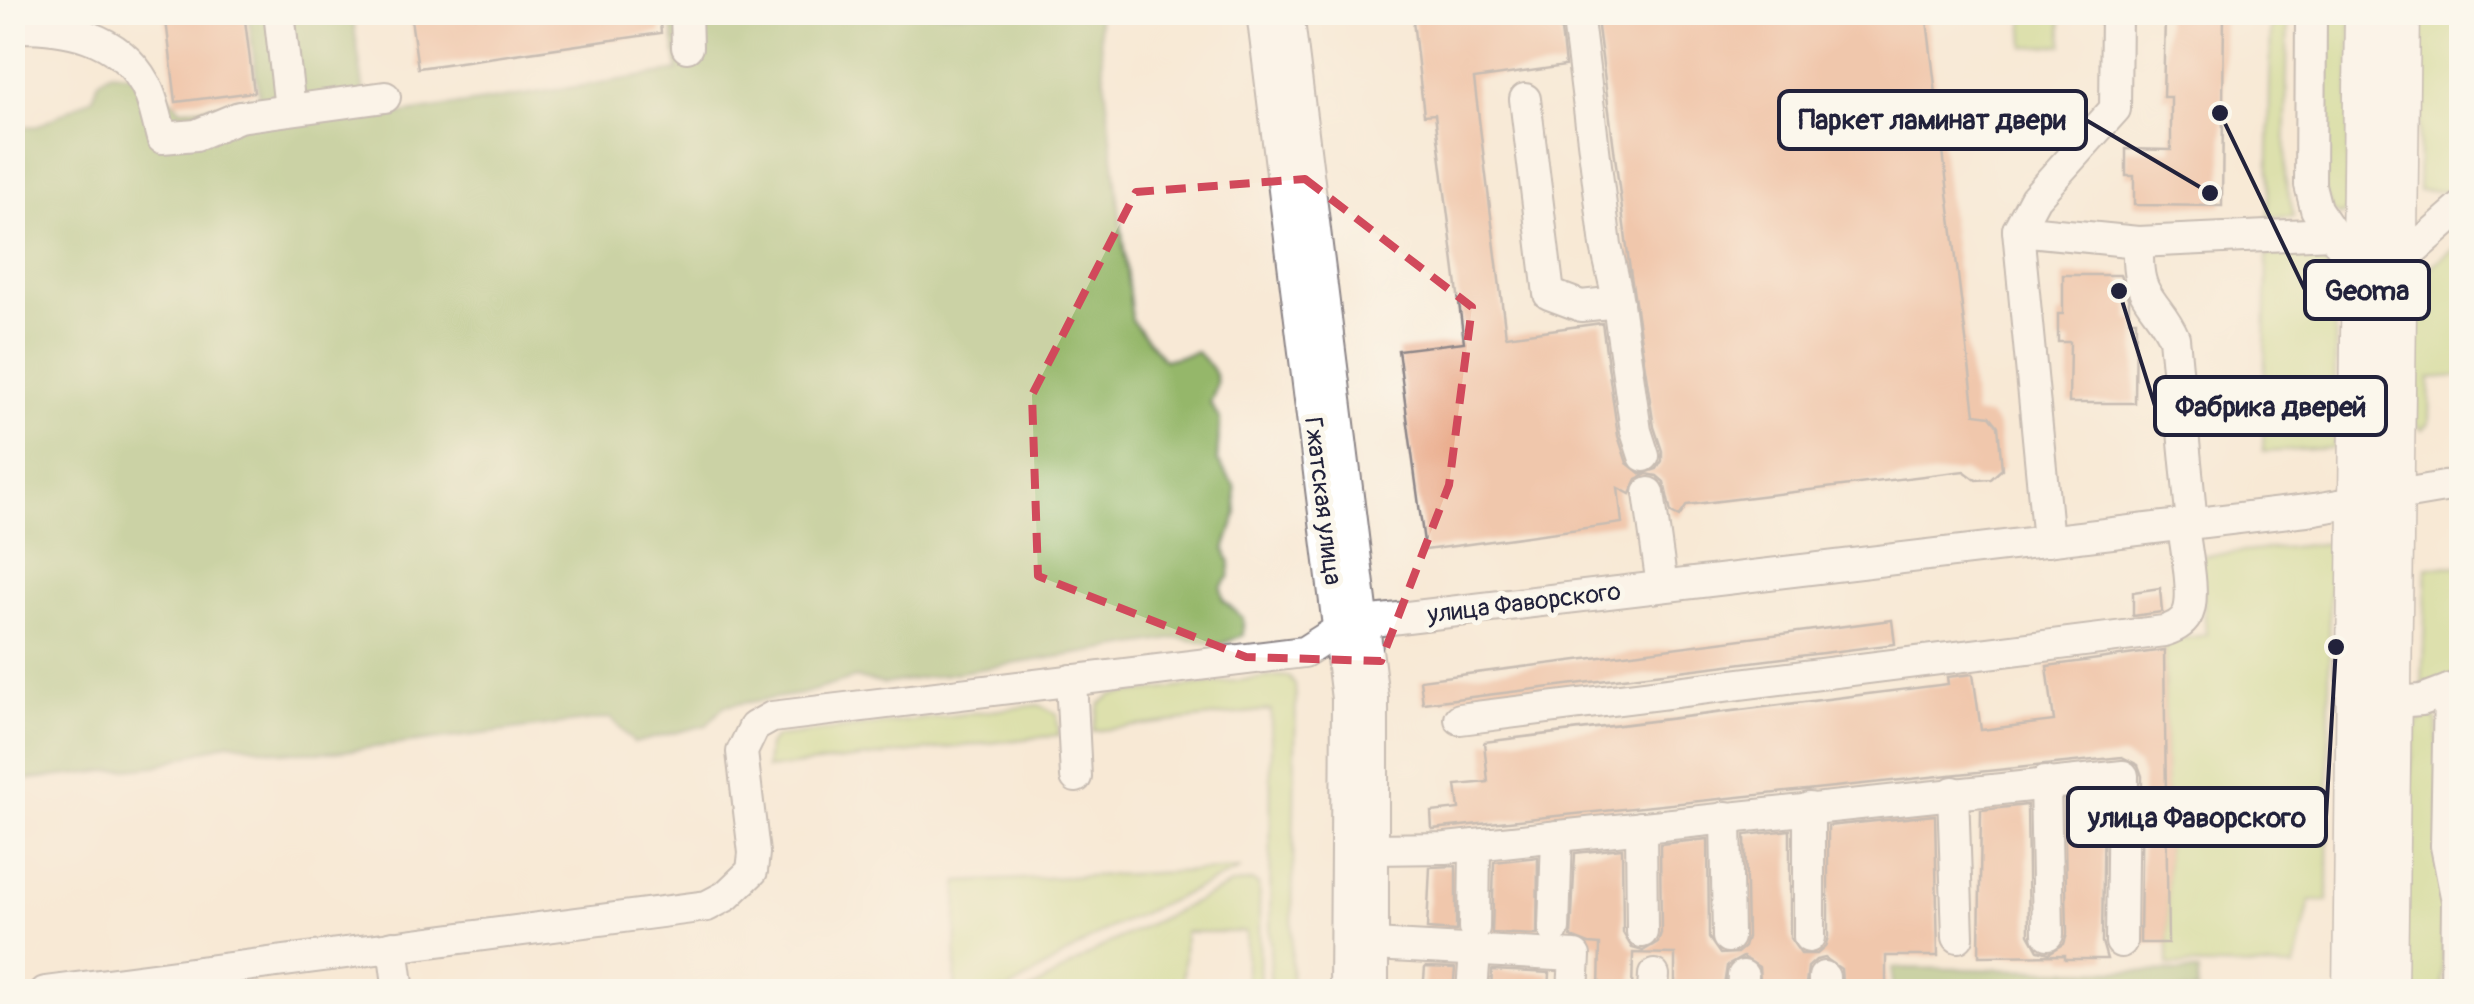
<svg xmlns="http://www.w3.org/2000/svg" width="2474" height="1004" font-family="Pangolin,sans-serif">
	<rect width="100%" height="100%" fill="#fbf7ec"/>
	<filter id="ink" filterUnits="userSpaceOnUse"><feTurbulence type="fractalNoise" baseFrequency=".01" numOctaves="2"/><feDisplacementMap in="SourceGraphic" scale="20" xChannelSelector="R" yChannelSelector="G"/><feConvolveMatrix kernelMatrix="1 2 1 2 8 2 1 2 1" color-interpolation-filters="sRGB"/></filter>
	<filter id="wash" filterUnits="userSpaceOnUse"><feTurbulence type="fractalNoise" baseFrequency=".0048" numOctaves="4" result="noise"/><feDisplacementMap in="SourceGraphic" scale="40" xChannelSelector="R" yChannelSelector="G"/><feGaussianBlur stdDeviation="2.25" result="paint"/><feColorMatrix in="noise" values="0 0 0 0 0 0 0 0 0 0 0 0 0 0 0 0 0 1.4 0 .05"/><feComposite in="paint" operator="in"/></filter>
	<g filter="url(#wash)">
		<rect width="100%" height="100%" fill="#f8e9d6"/>
		<g fill="#bcd67b" stroke="#6f7c5b" stroke-width="2.5">
			<polygon points="2023,13 2060,13 2063,45 2025,47"/>
			<polygon points="2271,13 2288,13 2285,177 2294,217 2268,217"/>
			<polygon points="2325,13 2352,13 2346,213 2340,216 2332,211 2322,184"/>
			<polygon points="2416,13 2461,13 2462,182 2456,191 2418,191 2420,76 2415,54"/>
			<polygon points="2461,243 2461,376 2430,378 2429,423 2422,430 2416,423 2417,288 2428,268"/>
			<path d="M2267,255C2303,255 2327,247 2336,290L2334,448L2263,452Z"/>
			<polygon points="2330,543 2328,901 2310,901 2295,968 2168,965 2164,641 2206,635 2201,556"/>
			<polygon points="2461,566 2461,673 2422,685 2427,567"/>
			<polygon points="1279,676 1289,677 1295,685 1296,696 1291,992 1270,991 1271,710 1093,731 1100,704 1112,695"/>
			<polygon points="1039,705 1057,714 1059,735 766,769 768,745 776,737"/>
			<polygon points="2427,714 2433,716 2437,723 2443,904 2442,991 2401,992 2404,814 2417,724"/>
			<polygon points="1241,869 1109,928 1007,991 955,991 958,882"/>
			<polygon points="1251,881 1258,884 1259,898 1260,991 1246,991 1246,932 1185,932 1183,991 1029,991 1109,943 1231,885"/>
		</g>
		<g fill="#95b76b" stroke="#5c6c53" stroke-width="2.5">
			<path d="M248,13H352L368,119L678,71L670,13H1097L1132,321L1164,360L1197,352C1215,372 1223,376 1210,403L1220,420L1217,460L1235,487L1237,513L1225,550L1230,562V576L1221,587L1223,600L1243,618V635L1219,645L1179,638L884,684L856,678L802,694L724,706L707,725L634,743L611,718L336,752H282L230,742L156,766L13,781V127L38,126L93,97L99,80L111,72L146,76L181,109L251,103L259,96Z"/>
			<polygon points="1893,968 2199,972 2197,991 2076,992 2075,989 1892,992"/>
		</g>
		<g id="blocks">
			<g fill="#e79e7a">
				<polygon points="165,12 244,12 254,92 176,102"/>
				<polygon points="410,12 475,12 476,17 503,12 659,12 661,33 418,68"/>
				<polygon points="1412,12 1559,12 1565,66 1474,79 1506,336 1602,323 1618,436 1627,463 1641,474 1657,469 1662,461 1662,451 1654,427 1629,263 1596,12 1926,12 1975,414 1990,416 1998,426 2002,469 1991,479 1976,480 1964,471 1687,505 1679,517 1671,513 1664,482 1657,476 1647,474 1637,479 1630,494 1618,488 1622,523 1425,550 1398,350 1464,342 1435,114 1424,115"/>
				<polygon points="2172,12 2224,12 2222,206 2134,205 2134,176 2126,176 2126,149 2171,150 2171,97 2163,97 2164,58 2165,16 2172,16"/>
				<polygon points="2063,275 2120,275 2129,301 2129,320 2136,320 2135,403 2069,403 2070,342 2058,342 2058,314 2063,314"/>
				<polygon points="2160,588 2162,612 2133,616 2133,592"/>
				<polygon points="1892,620 1895,644 1423,703 1420,680"/>
				<polygon points="2164,650 2168,943 2140,943 2142,776 2138,765 2122,757 1432,829 1431,812 1459,809 1456,785 1488,782 1484,742 1948,684 1947,677 1973,674 1981,730 2054,721 2047,666"/>
				<polygon points="2104,797 2102,942 2107,959 2065,959 2065,955 1979,956 1981,810 2027,805 2029,934 2038,950 2049,953 2064,944 2067,934 2064,801"/>
				<polygon points="1935,815 1938,956 1886,956 1886,992 1843,992 1841,969 1825,958 1816,960 1808,967 1805,992 1761,992 1759,967 1743,957 1727,966 1723,992 1675,992 1675,954 1633,953 1632,992 1599,992 1600,945 1589,944 1571,937 1575,853 1622,848 1623,933 1632,948 1643,951 1658,942 1661,933 1660,844 1708,839 1709,938 1720,954 1737,953 1744,947 1747,937 1745,835 1790,830 1790,938 1801,954 1817,954 1825,947 1828,937 1828,826"/>
				<polygon points="1538,857 1537,935 1492,933 1494,862"/>
				<polygon points="1456,866 1456,931 1427,929 1430,867"/>
				<polygon points="1425,967 1455,968 1453,992 1423,992"/>
				<polygon points="1492,970 1550,973 1549,992 1491,992"/>
			</g>
		</g>
	</g>
	<g filter="url(#ink)">
		<use href="#blocks" fill-opacity="0" stroke="#8d8688" stroke-width="2.5"/>
		<g fill="none" stroke-linecap="round" stroke-linejoin="round">
			<g stroke="#8d8688" stroke-width="34">
				<g id="minor">
					<polyline points="279,12 290,109"/>
					<polyline points="686,12 687,47"/>
					<polyline points="1262,12 1347,699 1345,992"/>
					<polyline points="1288,12 1373,698 1373,992"/>
					<polyline points="1577,12 1606,246 1616,290 1636,431 1644,456"/>
					<polyline points="2311,12 2310,185 2316,209 2341,246"/>
					<path d="M12,27C64,26 118,35 145,84C154,100 157,121 162,138L196,135L239,117L385,97"/>
					<polyline points="1525,99 1549,294 1581,306 1618,302"/>
					<polyline points="2018,230 2035,198 2115,109 2116,12"/>
					<path d="M2138,242C2138,258 2137,275 2144,290C2153,308 2165,316 2174,338L2192,524"/>
					<polyline points="2398,263 2462,207"/>
					<polyline points="1649,493 1662,586"/>
					<polyline points="2048,541 2018,230 2138,242 2331,233"/>
					<polyline points="1071,680 1076,777"/>
					<polyline points="2449,690 2446,846 2457,901 2456,992"/>
					<polyline points="2393,702 2422,700 2462,685"/>
					<path d="M1460,719L2164,631C2174,628 2184,623 2188,613C2196,594 2185,547 2183,525"/>
					<polyline points="2045,782 2048,934"/>
					<polyline points="1953,792 1958,937"/>
					<polyline points="1809,808 1809,937"/>
					<polyline points="1726,817 1728,937"/>
					<polyline points="1641,827 1642,932"/>
					<polyline points="1373,849 1446,848 2123,776 2121,942"/>
					<polyline points="1474,928 1475,845"/>
					<polyline points="1554,929 1557,836"/>
					<polyline points="1374,945 1575,956 1573,992"/>
					<polyline points="393,946 399,992"/>
					<polyline points="1824,977 1824,992"/>
					<polyline points="45,992 707,906 726,896 752,871 754,853 742,752 754,727 772,717 1304,652 1340,629 1365,622 2315,509 2462,484"/>
					<polyline points="1472,992 1475,951"/>
					<polyline points="1653,992 1654,975"/>
					<polyline points="1742,992 1743,976"/>
				</g>
			</g>
			<g stroke="#8d8688" stroke-width="41">
				<g id="major">
					<polyline points="2352,992 2364,12"/>
					<polyline points="2388,992 2401,12"/>
				</g>
			</g>
			<use href="#minor" stroke="#fff" stroke-width="30"/>
			<use href="#major" stroke="#fff" stroke-width="38"/>
		</g>
	</g>
	<path d="M0 0H2474V1004H0ZM1305,179L1472,307L1449,485L1381,661L1246,657L1038,576L1032,395L1136,192Z" fill="#f8e9d6" fill-opacity=".55" fill-rule="evenodd"/>
	<path fill="none" stroke="#d1495b" stroke-width="8" stroke-dasharray="20 12" stroke-linejoin="round" d="M1305,179L1472,307L1449,485L1381,661L1246,657L1038,576L1032,395L1136,192Z"/>
	<g text-anchor="middle" stroke-width="10" stroke-linejoin="round" paint-order="stroke">
		<g font-size="25" fill="#22223b" stroke="#fbf7ec">
			<text transform="translate(1324 501) rotate(83)" y="9">Гжатская улица</text>
			<text transform="translate(1524 602) rotate(-7)" y="9">улица Фаворского</text>
		</g>
	</g>
	<path fill="none" stroke="#22223b" stroke-width="4" d="M2210 193L2086 120M2220 113L2305 290M2119 291L2155 406M2336 647L2326 817"/>
	<g fill="#22223b" stroke="#fbf7ec" stroke-width="4">
		<circle cx="2210" cy="193" r="10"/>
		<circle cx="2220" cy="113" r="10"/>
		<circle cx="2119" cy="291" r="10"/>
		<circle cx="2336" cy="647" r="10"/>
	</g>
	<g fill="#fbf7ec" stroke="#22223b" stroke-width="4">
		<rect x="1779" y="91" width="307" height="58" rx="10"/>
		<rect x="2305" y="261" width="124" height="58" rx="10"/>
		<rect x="2155" y="377" width="231" height="58" rx="10"/>
		<rect x="2068" y="788" width="258" height="58" rx="10"/>
	</g>
	<g font-size="28" text-anchor="middle" font-weight="bold" fill="#22223b">
		<text x="1932" y="129">Паркет ламинат двери</text>
		<text x="2367" y="300">Geoma</text>
		<text x="2271" y="416">Фабрика дверей</text>
		<text x="2197" y="827">улица Фаворского</text>
	</g>
	<rect width="2474" height="1004" fill="none" stroke="#fbf7ec" stroke-width="50"/>
</svg>
